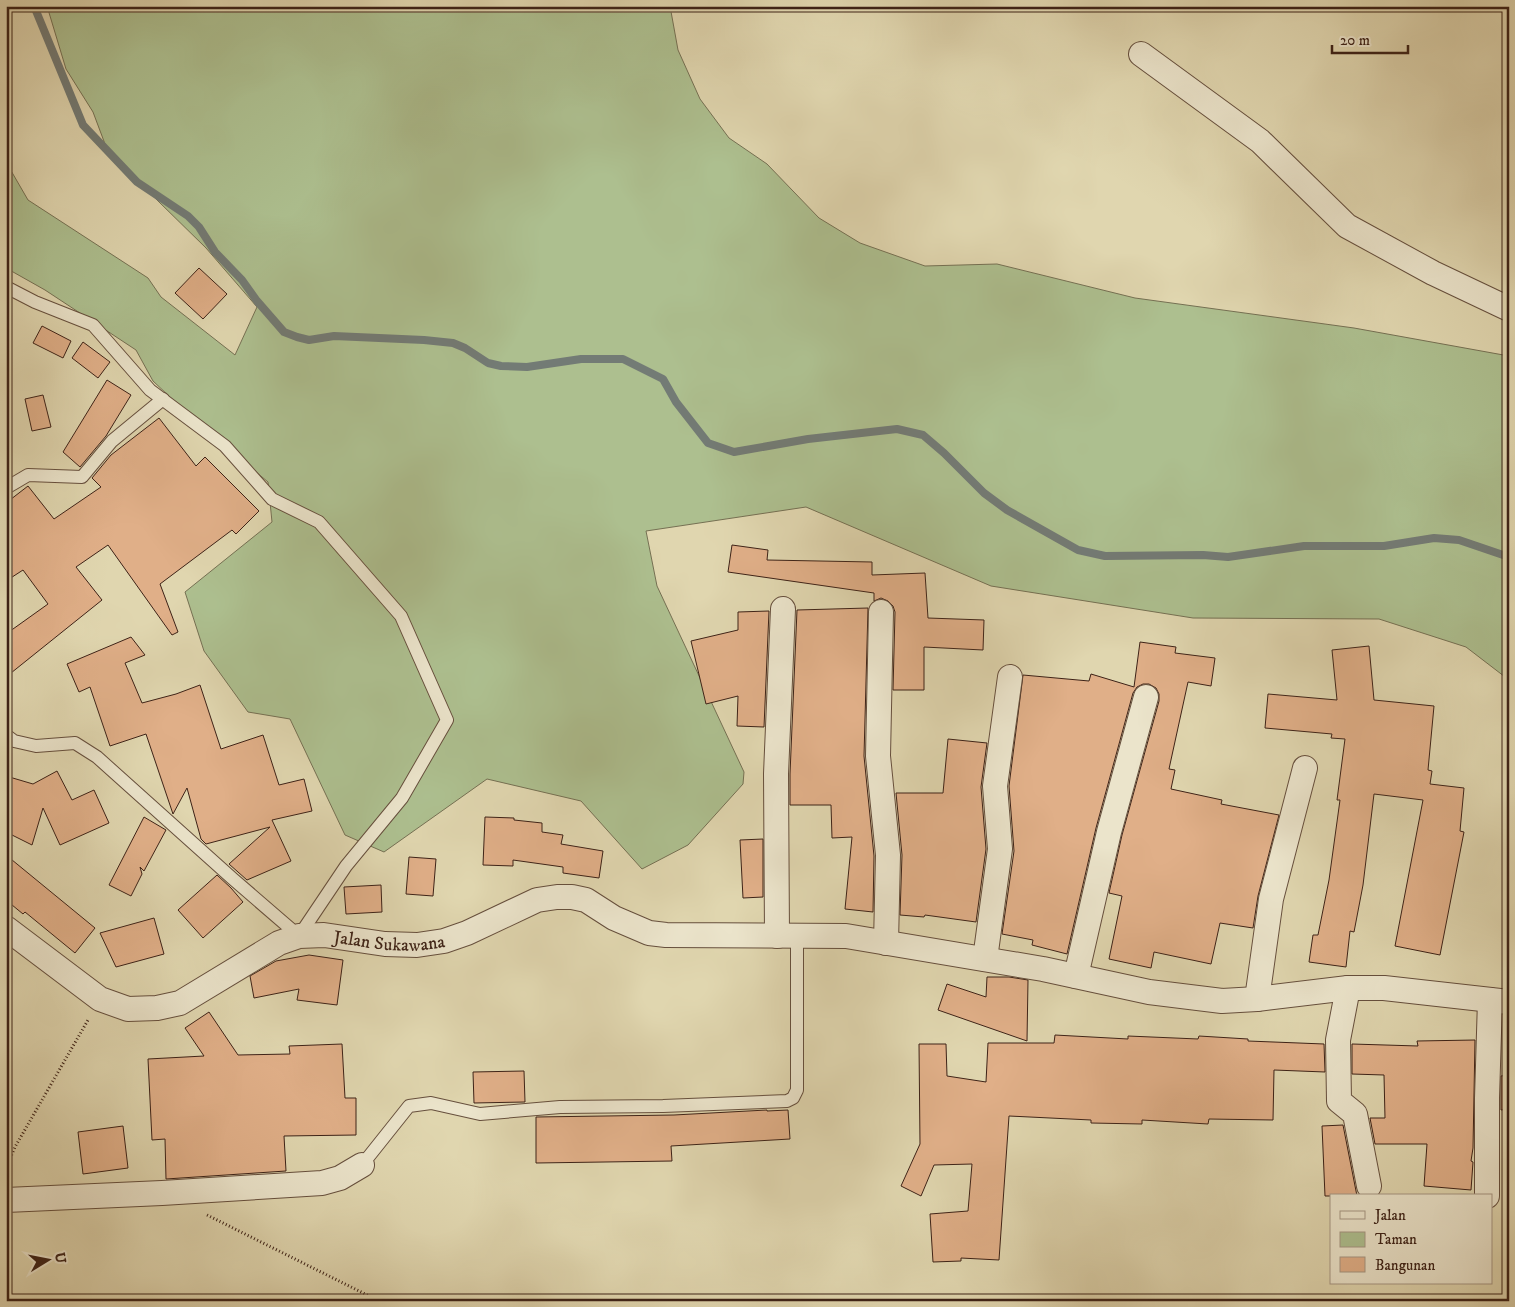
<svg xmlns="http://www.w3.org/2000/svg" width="1515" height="1307" font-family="'IM FELL DW Pica',serif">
	<rect width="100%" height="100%" fill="#e0d6af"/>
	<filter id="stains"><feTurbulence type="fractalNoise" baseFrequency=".004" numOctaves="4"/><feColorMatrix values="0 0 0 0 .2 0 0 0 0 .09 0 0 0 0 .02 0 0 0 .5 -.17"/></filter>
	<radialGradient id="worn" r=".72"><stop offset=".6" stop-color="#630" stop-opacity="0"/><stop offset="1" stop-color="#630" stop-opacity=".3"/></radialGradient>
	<polygon fill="#adbf8f" stroke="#757053" points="47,6 670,6 678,50 700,99 729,138 767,164 819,218 860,243 925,266 997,264 1135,298 1354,328 1509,356 1509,680 1466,647 1379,619 1193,618 991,586 806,507 646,531 657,586 744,772 743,784 688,845 642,869 581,801 487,779 384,852 345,835 290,719 248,712 204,651 185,592 272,522 268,482 201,426 153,381 136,350 45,290 6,268 6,162 28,200 148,278 161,297 235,355 257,307 206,248 108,152 93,112 66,69"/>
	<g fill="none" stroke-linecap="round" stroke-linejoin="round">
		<polyline stroke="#737b75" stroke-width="8" points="34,6 83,125 137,182 188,216 199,227 215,252 242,280 257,301 284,332 297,337 309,340 334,336 424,340 453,343 465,348 488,363 501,366 527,367 581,359 623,359 663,379 676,402 708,443 734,452 808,439 897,429 923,435 944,453 984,493 1007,510 1078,550 1105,556 1203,555 1228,557 1304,546 1384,546 1434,538 1459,540 1509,557"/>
	</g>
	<g fill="#e0af88" stroke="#3d2217">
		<polygon points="199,268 227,294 203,319 175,293"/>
		<polygon points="42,326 71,341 63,358 33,343"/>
		<polygon points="83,342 110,362 98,378 72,358"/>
		<polygon points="107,380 131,395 106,436 80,467 63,452"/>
		<polygon points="43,395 51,427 32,431 25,399"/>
		<polygon points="159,418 196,466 205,457 259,511 236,534 232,530 160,584 178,632 172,635 108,545 76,567 102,600 6,677 6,634 48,604 23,570 6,581 6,503 28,486 54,519 101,487 92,478 111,455"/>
		<polygon points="732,545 768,550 767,560 872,562 872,575 925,573 928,618 984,620 983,650 924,647 924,690 893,690 895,612 893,606 888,601 881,598 874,601 874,593 728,572"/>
		<polygon points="868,608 864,756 874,856 873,912 845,909 852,837 832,838 831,805 790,805 790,774 797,610"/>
		<polygon points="769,611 764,727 737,726 738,696 706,704 691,641 738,630 738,612"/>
		<polygon points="131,637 145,655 125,663 142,703 176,694 200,685 221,749 263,735 279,785 304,779 312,811 272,820 291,861 247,880 229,864 270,827 206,844 201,839 187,788 173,814 146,734 110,746 90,687 79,692 67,664"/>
		<polygon points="1140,642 1176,647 1175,653 1215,658 1211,686 1188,682 1169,769 1175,770 1171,789 1222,800 1221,804 1279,815 1258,896 1253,928 1220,923 1211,964 1154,952 1151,968 1109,959 1122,896 1109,893 1122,835 1159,701 1159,694 1156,688 1149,684 1143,684 1137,687 1133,693 1096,828 1067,954 1032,945 1033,940 1002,934 1014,851 1009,786 1023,675 1089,681 1091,674 1134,687"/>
		<polygon points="1369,646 1374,700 1434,706 1428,770 1432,771 1430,784 1464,788 1460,831 1464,832 1440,955 1395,946 1423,800 1374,794 1363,885 1354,932 1350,931 1346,967 1309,962 1313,935 1318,935 1329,880 1340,800 1337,800 1345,739 1331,738 1332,734 1265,728 1268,694 1337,700 1332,650"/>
		<polygon points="948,739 987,743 981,787 986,849 976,922 925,915 924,917 900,915 902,855 896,793 943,793"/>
		<polygon points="57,771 72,800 94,790 109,823 60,845 43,808 32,845 6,832 6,776 33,784"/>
		<polygon points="144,817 166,830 144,871 140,867 142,874 131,896 109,885"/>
		<polygon points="485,817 514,818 514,820 542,823 542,832 563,835 561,844 603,851 599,878 563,873 563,867 513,860 513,866 483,865"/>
		<polygon points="763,839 763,897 743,898 740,840"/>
		<polygon points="6,855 95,928 75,953 25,912 23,914 6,900"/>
		<polygon points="409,857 436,859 433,896 406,894"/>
		<polygon points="217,875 231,888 243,902 203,938 178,910"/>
		<polygon points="381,885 382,912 346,914 344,887"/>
		<polygon points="154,918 164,954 116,967 100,933"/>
		<polygon points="309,955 343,960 337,1005 297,1000 299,989 254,998 250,976 276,961"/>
		<polygon points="987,977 1009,977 1028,980 1027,1041 938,1010 947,984 986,997"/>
		<polygon points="209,1012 238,1055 290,1054 289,1046 342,1044 345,1098 356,1098 356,1135 284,1136 286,1171 166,1179 165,1139 152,1140 148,1059 204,1056 185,1028"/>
		<polygon points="1055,1035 1128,1039 1128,1036 1198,1039 1199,1036 1248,1039 1248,1041 1324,1044 1325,1072 1274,1070 1273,1120 1209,1119 1208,1124 1142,1120 1142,1124 1091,1123 1091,1120 1009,1116 999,1260 961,1258 961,1261 933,1262 930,1214 968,1211 972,1164 934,1165 921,1196 901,1186 920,1144 919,1044 946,1044 947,1076 986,1082 988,1043 1054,1043"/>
		<polygon points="1475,1040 1473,1148 1471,1161 1473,1162 1471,1190 1424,1186 1427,1144 1375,1144 1370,1118 1385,1118 1384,1075 1352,1074 1352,1044 1418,1046 1417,1041"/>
		<polygon points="524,1071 525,1102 474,1103 473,1072"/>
		<polygon points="1509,1075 1509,1109 1501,1110 1501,1076"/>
		<polygon points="767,1110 767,1111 788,1110 790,1139 671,1146 672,1161 536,1163 536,1117 674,1115"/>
		<polygon points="1343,1125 1357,1196 1325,1196 1322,1126"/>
		<polygon points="123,1126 128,1168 83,1174 78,1132"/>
	</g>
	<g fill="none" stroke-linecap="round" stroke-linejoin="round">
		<g stroke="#664f3d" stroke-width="14">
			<g id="service">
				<polyline points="6,287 35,302 93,325 150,390 225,446 272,499 319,522 401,616 447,720 402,798 346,866 299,936 233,879 97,757 75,743 36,746 14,741 6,735"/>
				<polyline points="6,488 28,475 82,477 112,441 163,399"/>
				<polyline points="362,1165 409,1106 431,1103 480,1114 560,1107 663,1106 787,1101 793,1098 797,1090 797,936"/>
			</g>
		</g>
		<g stroke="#664f3d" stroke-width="26">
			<g id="minor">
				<polyline points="1141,54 1260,141 1347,226 1433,273 1509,309"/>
				<polyline points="881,612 878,756 888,855 886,943"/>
				<path id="s1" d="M6,928L100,999L128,1009L157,1008L180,1003L279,943L299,936L324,935L385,944L417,945L444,941L467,933L537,900L557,897H572L586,900L614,918L649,933L666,935L846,936L1043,969L1149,992L1222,1001L1257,999L1348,988H1384L1509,1002"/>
				<polyline points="777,936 776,774 783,609"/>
				<polyline points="985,959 1000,849 995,786 1010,677"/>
				<polyline points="1076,976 1109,832 1146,697"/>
				<polyline points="1348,988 1338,1040 1339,1101 1355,1114 1369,1186"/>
				<polyline points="1257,999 1271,899 1305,768"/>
				<polyline points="1487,1196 1487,1098 1490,1000"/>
				<polyline points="6,1200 162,1193 322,1183 340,1178 362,1165"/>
			</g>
		</g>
		<g stroke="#3d2217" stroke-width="3" stroke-dasharray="1 2.5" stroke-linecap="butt">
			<polyline points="6,1168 15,1147 88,1020"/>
			<polyline points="207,1215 379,1301"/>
		</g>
		<use href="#service" stroke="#ebe4cb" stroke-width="12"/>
		<use href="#minor" stroke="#ebe4cb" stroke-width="24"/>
	</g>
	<g text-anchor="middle" stroke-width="4" stroke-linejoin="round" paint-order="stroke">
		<g font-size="18" fill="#3d2217" stroke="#ebe4cb">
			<text dy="6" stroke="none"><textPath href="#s1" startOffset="428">Jalan Sukawana</textPath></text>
		</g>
	</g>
	<rect width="1515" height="1307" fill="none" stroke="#e0d6af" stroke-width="25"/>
	<rect x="8" y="8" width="1500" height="1292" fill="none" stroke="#3d2217" stroke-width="2.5"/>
	<rect x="12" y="12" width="1490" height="1282" fill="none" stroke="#3d2217"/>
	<rect x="1330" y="1194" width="162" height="90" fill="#ebe4cb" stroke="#a59683"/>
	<rect x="1340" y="1211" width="25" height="8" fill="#ebe4cb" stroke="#a59683"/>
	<text x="1375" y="1220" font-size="15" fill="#3d2217">Jalan</text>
	<rect x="1340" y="1232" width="25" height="15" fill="#adbf8f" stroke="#a59683"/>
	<text x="1375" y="1244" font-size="15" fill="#3d2217">Taman</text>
	<rect x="1340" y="1257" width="25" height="15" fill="#e0af88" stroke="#a59683"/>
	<text x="1375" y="1270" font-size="15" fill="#3d2217">Bangunan</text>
	<g transform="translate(48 1260) rotate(80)" stroke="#ebe4cb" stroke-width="4" paint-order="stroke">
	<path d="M0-4L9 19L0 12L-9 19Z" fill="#3d2217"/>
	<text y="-8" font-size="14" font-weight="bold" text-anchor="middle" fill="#3d2217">U</text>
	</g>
	<path d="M1332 45v8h76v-8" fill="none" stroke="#3d2217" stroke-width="2.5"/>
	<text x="1340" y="45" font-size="15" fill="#3d2217" stroke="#ebe4cb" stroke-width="4" paint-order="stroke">20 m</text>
	<rect width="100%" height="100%" filter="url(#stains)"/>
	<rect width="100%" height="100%" fill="url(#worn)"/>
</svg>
